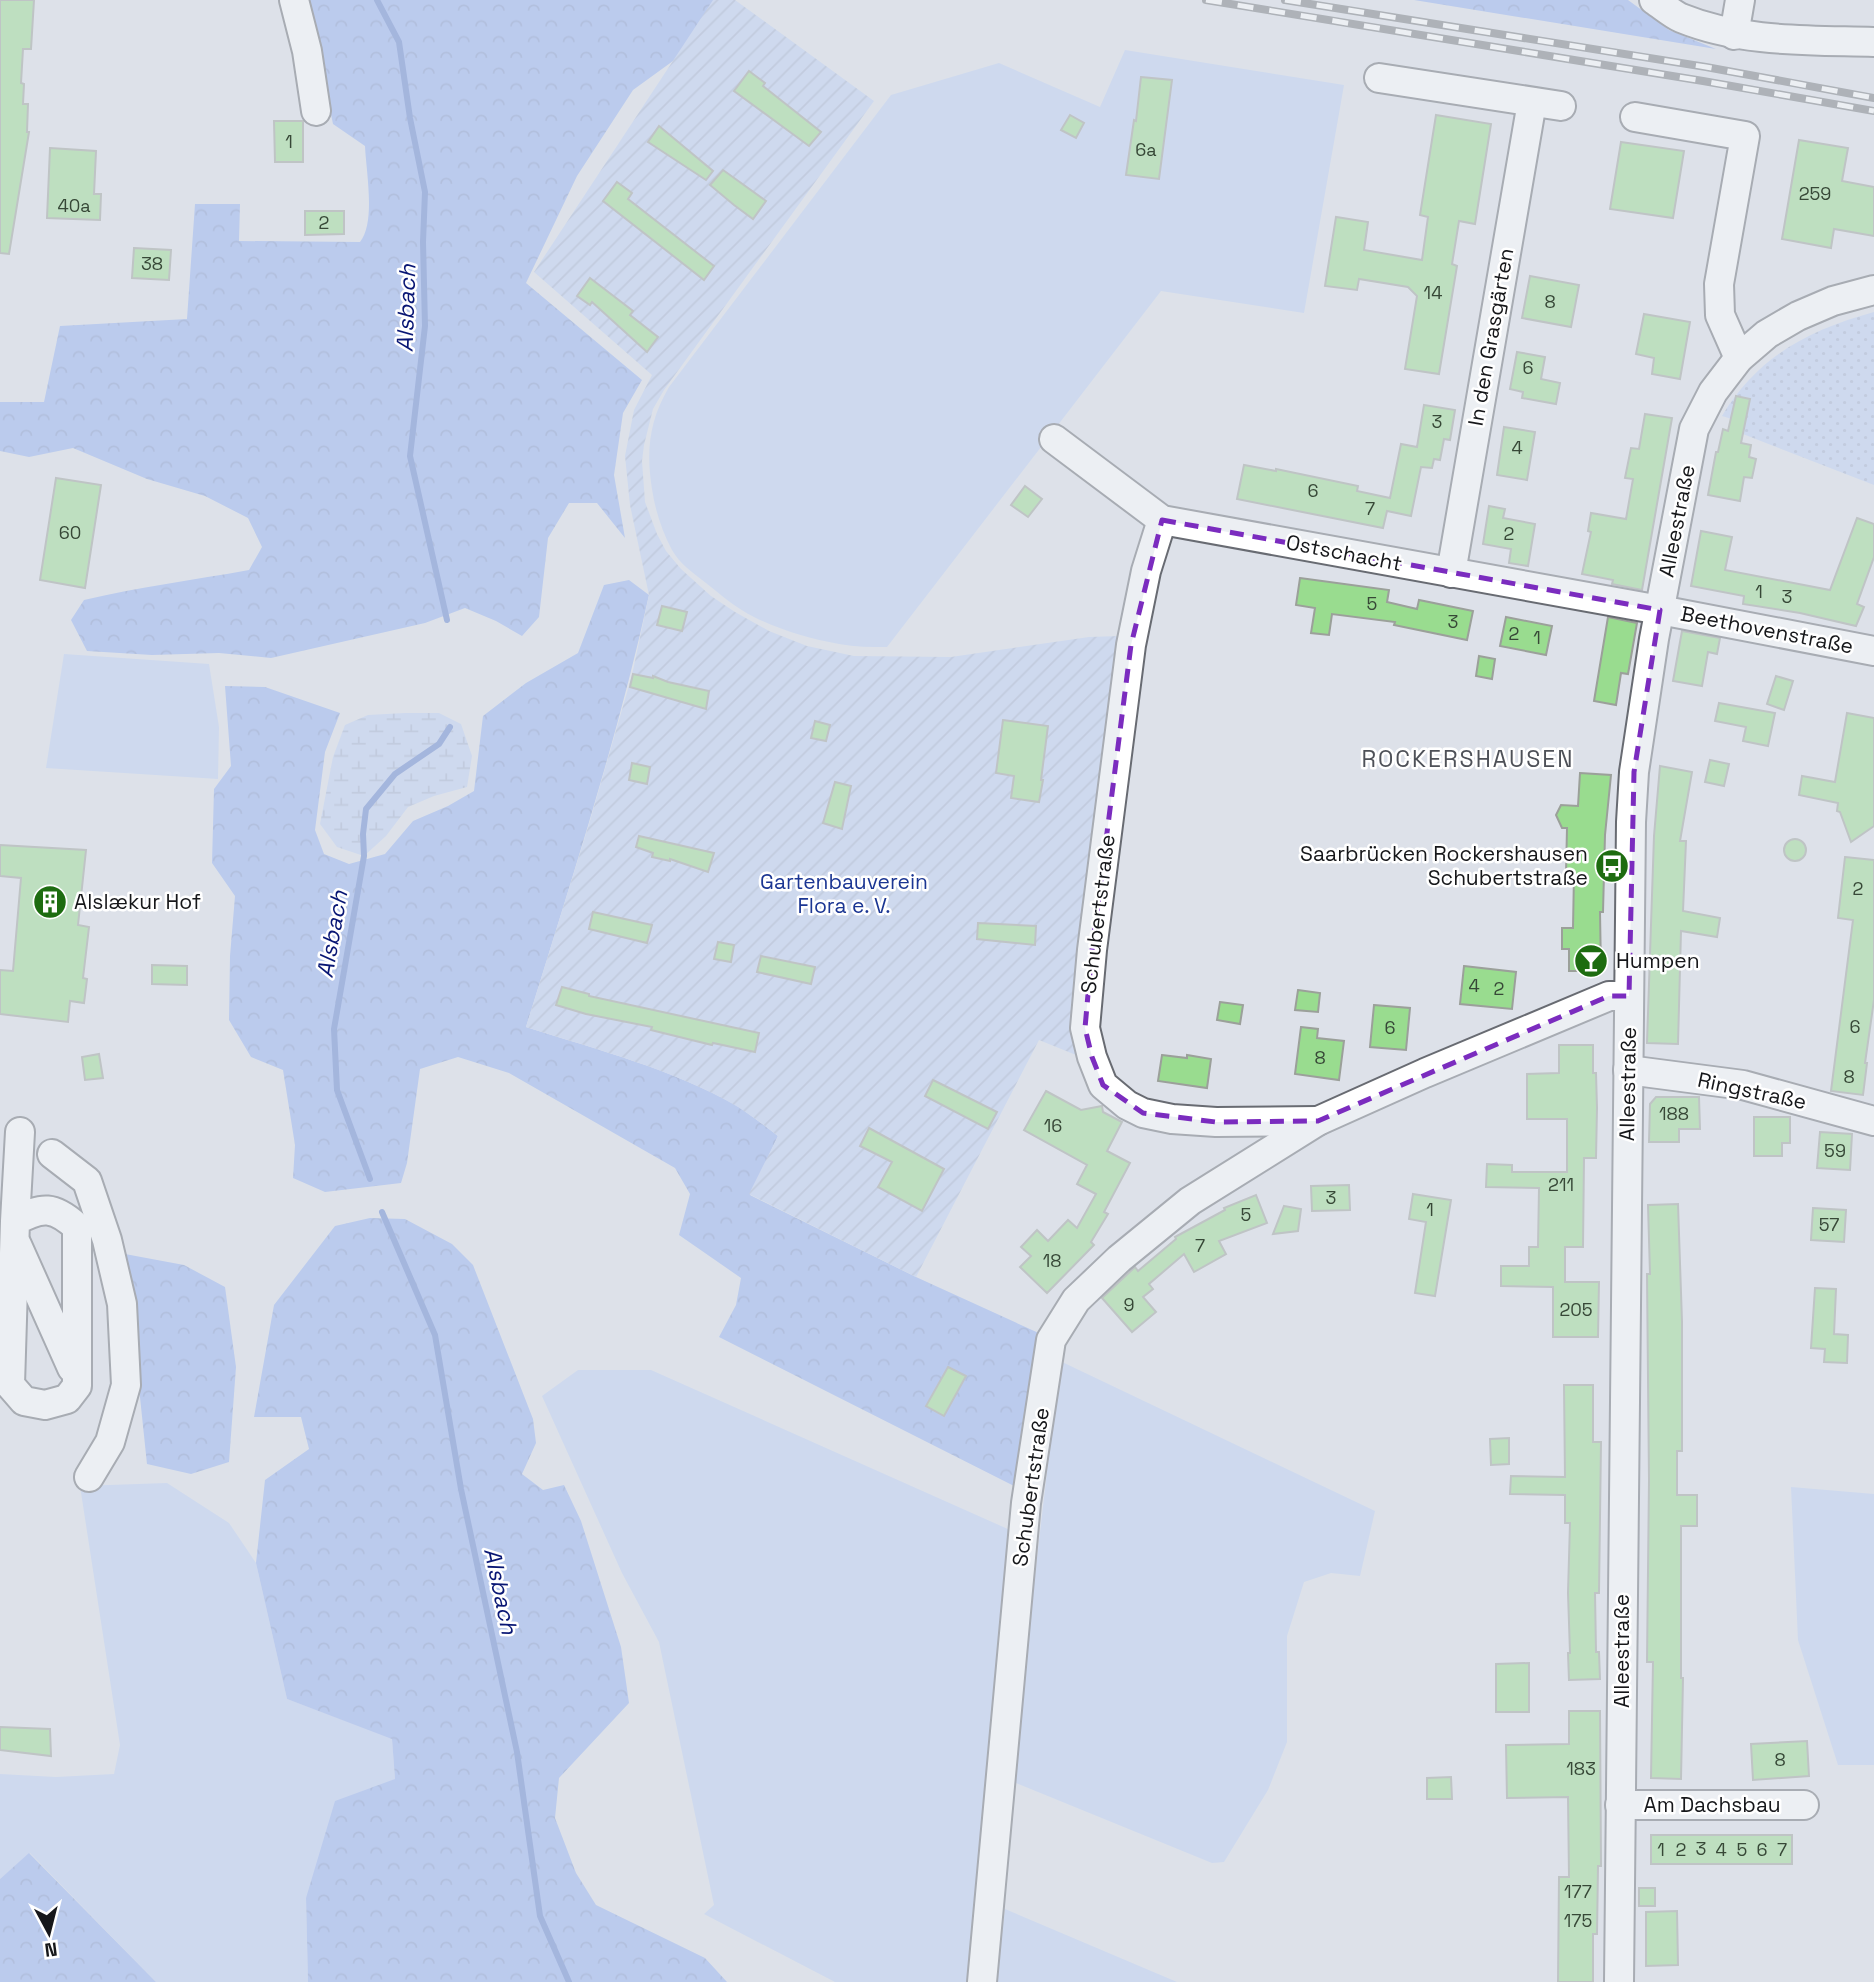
<svg xmlns="http://www.w3.org/2000/svg" width="1874" height="1982" font-family="'Space Grotesk',sans-serif">
	<defs>
		<pattern id="forest-crowns" width="20" height="18" patternUnits="userSpaceOnUse" patternTransform="scale(1.75)"><rect width="20" height="18" fill="#93aff2"/><path d="M2 6a3 3 0 1 1 6 0M12 15a3 3 0 1 1 6 0" fill="none" stroke="#7e96cf"/></pattern>
		<pattern id="wetland-marsh" width="20" height="14" patternUnits="userSpaceOnUse" patternTransform="scale(1.75)"><rect width="20" height="14" fill="#bdcef4"/><path d="M1 5h8M5 5V1M11 12h8M15 12V8" fill="none" stroke="#a2b0d1"/></pattern>
		<pattern id="park-dots" width="8" height="8" patternUnits="userSpaceOnUse" patternTransform="scale(1.75)"><rect width="8" height="8" fill="#bdcef4"/><path d="M2 2h.1M6 6h.1" fill="none" stroke="#a2b0d1" stroke-width="1.8" stroke-linecap="round"/></pattern>
		<pattern id="garden-furrows" width="10" height="10" patternUnits="userSpaceOnUse" patternTransform="scale(1.75)"><rect width="10" height="10" fill="#bdcef4"/><path d="M-1 1l2-2M0 10L10 0M9 11l2-2" fill="none" stroke="#a2b0d1"/></pattern>
	</defs>
	<rect width="100%" height="100%" fill="#dde1e9"/>
	<g fill="#bdcef4">
		<path d="M1125,50L1344,85L1304,313L1161,291L887,647C871,647 855,647 839,644C810,639 780,630 754,617C736,608 721,595 706,583C693,573 680,564 672,550C662,531 655,510 652,489C646,451 649,421 669,387L891,95L999,63L1100,107Z"/>
		<polygon points="64,654 209,664 219,727 218,779 46,768"/>
		<polygon points="1060,1361 1375,1511 1360,1576 1331,1573 1304,1582 1287,1636 1287,1742 1268,1790 1224,1862 1212,1863 1011,1781"/>
		<polygon points="578,1370 651,1370 1010,1530 968,1982 835,1982 704,1914 714,1905 659,1642 622,1573 542,1396"/>
		<polygon points="167,1483 229,1523 256,1563 287,1699 392,1738 395,1779 306,1898 308,1982 156,1982 30,1853 0,1879 0,1774 56,1777 114,1774 120,1745 80,1486"/>
		<polygon points="1791,1487 1874,1494 1874,1765 1838,1765 1798,1640"/>
		<polygon points="1005,1909 1177,1982 996,1982"/>
	</g>
	<g fill="url(#forest-crowns)">
		<path d="M305,0H721L713,32L633,90L577,176L526,283L642,380L623,413L614,475L625,538L597,503H569L548,538L539,617L522,636L496,621L465,608L425,623L271,658L219,653L152,655L87,651L71,620L84,600C138,587 194,580 249,570L262,547L248,518L205,496L147,479L73,448L29,457L0,451V402H44L60,326L187,319L195,204H240L239,241L360,242C376,222 366,171 365,146L333,124L311,17Z"/>
		<polygon points="1414,0 1628,0 1669,30 1716,49"/>
		<path d="M629,580L649,595C617,741 570,884 526,1027C598,1050 673,1069 739,1107C752,1116 765,1126 778,1136L750,1195L916,1277L1043,1335L1020,1489L719,1337L736,1305L741,1278L679,1235L690,1194L675,1168L509,1073L458,1057L420,1069L407,1163L401,1183L325,1192L293,1178L295,1145L283,1070L251,1057L229,1020L230,956L235,896L212,863L214,789L231,766L225,686L265,687L340,713L325,752L315,830L324,854L349,864L385,854L413,821L448,806L474,791L483,716L526,683L578,653L604,585Z"/>
		<polygon points="370,1218 405,1219 452,1244 473,1265 533,1419 536,1443 522,1474 543,1490 564,1485 581,1521 621,1647 629,1703 559,1778 555,1818 576,1873 596,1905 705,1958 727,1982 308,1982 306,1898 335,1801 395,1779 392,1739 287,1699 256,1563 265,1480 309,1449 301,1417 254,1417 274,1305 335,1226"/>
		<polygon points="125,1254 184,1265 225,1287 236,1367 229,1462 191,1474 147,1464"/>
		<polygon points="29,1853 156,1982 0,1982 0,1879"/>
	</g>
	<polygon fill="url(#wetland-marsh)" points="405,713 439,713 461,724 472,756 467,787 434,796 408,807 386,836 364,856 337,847 320,824 333,757 345,725 368,715"/>
	<path fill="url(#park-dots)" d="M1874,312V485L1743,434L1745,423L1722,416C1758,356 1809,330 1874,312Z"/>
	<path fill="url(#garden-furrows)" d="M713,0H735L874,101L664,390L653,409L644,445L642,461L645,502L657,534L666,551L681,569L711,596L735,612L769,631L807,646L854,656L951,657L1089,637L1120,636L1077,982L1076,1055L1039,1040L916,1277L749,1194L778,1136C765,1126 752,1116 738,1107C673,1069 598,1050 526,1027L589,824L632,675L649,595L630,505L625,456L634,410L652,375L534,272Z"/>
	<g fill="none" stroke-linecap="round" stroke-linejoin="round">
		<g stroke="#6080cf" stroke-width="6">
			<polyline points="377,0 399,42 410,118 425,192 423,242 425,326 410,456 447,620"/>
			<polyline points="370,1179 337,1090 334,1029 364,856 363,834 366,809 395,774 439,744 450,727"/>
			<polyline points="382,1212 435,1335 461,1489 517,1752 540,1916 569,1982"/>
		</g>
	</g>
	<g fill="#99dc8f" stroke="#9ba09a" stroke-width="2">
		<polygon points="0,0 34,0 31,49 23,49 21,83 24,84 23,104 28,104 27,132 29,132 9,254 0,253"/>
		<polygon points="749,71 765,83 763,86 821,132 809,146 734,91"/>
		<polygon points="1141,77 1172,80 1159,179 1126,175 1134,120 1136,121"/>
		<polygon points="1070,115 1084,123 1076,138 1061,130"/>
		<polygon points="1436,115 1491,124 1475,224 1459,221 1452,264 1457,266 1439,374 1405,369 1417,296 1408,287 1359,279 1357,290 1325,286 1336,217 1368,222 1364,250 1422,260 1428,217 1420,215"/>
		<polygon points="274,121 303,121 303,162 275,162"/>
		<polygon points="659,126 713,171 706,180 648,142"/>
		<polygon points="1799,140 1848,148 1842,181 1874,187 1874,236 1834,229 1831,248 1782,239"/>
		<polygon points="1621,142 1684,151 1673,218 1610,209"/>
		<polygon points="50,148 96,151 94,194 101,194 100,220 47,218"/>
		<polygon points="723,170 766,201 753,219 734,205 710,185"/>
		<polygon points="617,182 632,193 628,199 714,266 704,280 603,201"/>
		<polygon points="305,211 344,211 344,234 305,235"/>
		<polygon points="134,248 171,250 169,280 132,278"/>
		<polygon points="1530,276 1579,285 1571,327 1522,318"/>
		<polygon points="590,278 633,311 630,315 658,337 647,352 592,302 590,305 577,296"/>
		<polygon points="1644,314 1690,322 1680,379 1652,374 1654,358 1636,354"/>
		<polygon points="1517,352 1545,357 1541,379 1560,383 1556,404 1522,398 1523,392 1510,389"/>
		<polygon points="1736,396 1750,399 1741,443 1751,445 1749,457 1756,459 1752,478 1744,477 1740,501 1708,495 1716,452 1718,452 1723,429 1728,431"/>
		<polygon points="1424,405 1455,410 1450,440 1444,439 1440,460 1434,459 1432,468 1421,467 1411,516 1387,511 1383,528 1237,499 1244,465 1276,471 1276,469 1358,486 1357,491 1390,498 1401,444 1417,447"/>
		<polygon points="1645,414 1672,418 1642,590 1612,584 1613,580 1582,574 1591,532 1588,531 1591,513 1626,519 1633,479 1625,478 1631,448 1639,449"/>
		<polygon points="1504,427 1535,432 1527,480 1497,475"/>
		<polygon points="56,478 101,485 85,588 40,580"/>
		<polygon points="1025,486 1042,499 1028,517 1011,505"/>
		<polygon points="1489,506 1505,509 1503,518 1535,524 1528,566 1509,563 1511,549 1483,544"/>
		<polygon points="1857,518 1874,524 1874,557 1857,604 1864,607 1856,626 1800,613 1743,604 1744,596 1691,586 1701,531 1732,537 1725,570 1830,590"/>
		<polygon points="1300,578 1389,590 1387,602 1417,609 1419,600 1473,611 1467,640 1394,625 1395,622 1332,614 1329,635 1311,633 1315,608 1296,605"/>
		<polygon points="662,606 687,612 682,631 657,625"/>
		<polygon points="1506,617 1552,626 1546,655 1500,646"/>
		<polygon points="1608,617 1637,623 1628,674 1621,673 1616,705 1594,701"/>
		<polygon points="1682,631 1720,638 1717,654 1708,652 1702,686 1673,681"/>
		<polygon points="1479,656 1495,659 1492,679 1476,676"/>
		<polygon points="633,674 653,678 653,676 668,682 709,691 706,709 630,687"/>
		<polygon points="1776,676 1793,681 1784,710 1767,704"/>
		<polygon points="1719,703 1775,713 1768,746 1743,741 1746,727 1715,721"/>
		<polygon points="1847,713 1874,718 1874,826 1851,842 1840,812 1837,811 1838,803 1799,795 1802,776 1835,782"/>
		<polygon points="1003,720 1048,726 1041,780 1043,780 1039,802 1011,798 1014,776 996,773"/>
		<polygon points="815,721 830,725 826,741 811,738"/>
		<polygon points="1710,760 1729,764 1724,786 1705,782"/>
		<polygon points="632,763 650,767 647,784 629,780"/>
		<polygon points="1660,766 1692,772 1680,841 1686,841 1683,911 1720,918 1717,937 1681,931 1678,1044 1647,1043 1654,836"/>
		<polygon points="1580,773 1611,775 1605,835 1603,912 1600,912 1601,971 1569,971 1569,949 1562,949 1562,928 1573,928 1574,874 1566,874 1567,828 1562,828 1556,815 1561,805 1578,806"/>
		<polygon points="835,782 851,786 842,829 823,823"/>
		<polygon points="639,836 714,853 708,872 670,859 670,861 652,857 653,853 636,847"/>
		<circle cx="1795" cy="850" r="11"/>
		<polygon points="0,845 86,850 78,925 89,927 83,978 87,979 84,1003 70,1001 68,1022 0,1014 0,970 13,971 21,878 0,876"/>
		<polygon points="1845,857 1874,860 1874,1000 1865,1063 1867,1063 1863,1095 1831,1091 1853,920 1838,918"/>
		<polygon points="593,912 652,925 647,943 589,929"/>
		<polygon points="978,923 1036,926 1035,945 977,939"/>
		<polygon points="718,942 734,945 731,962 714,959"/>
		<polygon points="761,956 815,967 811,984 757,972"/>
		<polygon points="152,965 187,966 187,985 152,984"/>
		<polygon points="1464,966 1516,972 1512,1009 1460,1004"/>
		<polygon points="562,987 589,994 589,996 759,1033 755,1052 713,1043 712,1045 651,1030 652,1027 586,1014 556,1005"/>
		<polygon points="1298,990 1320,993 1318,1012 1295,1010"/>
		<polygon points="1220,1002 1243,1005 1240,1024 1217,1020"/>
		<polygon points="1374,1005 1410,1008 1406,1050 1370,1047"/>
		<polygon points="1301,1027 1318,1029 1317,1038 1344,1041 1339,1080 1295,1074"/>
		<polygon points="1559,1045 1593,1045 1593,1073 1596,1073 1597,1108 1596,1158 1584,1158 1583,1247 1565,1247 1565,1282 1599,1282 1598,1337 1553,1337 1553,1287 1501,1286 1501,1266 1529,1266 1529,1247 1538,1247 1539,1188 1486,1187 1487,1164 1512,1165 1512,1172 1567,1172 1567,1119 1527,1119 1527,1074 1559,1073"/>
		<polygon points="99,1054 103,1078 85,1080 82,1057"/>
		<polygon points="1162,1055 1187,1058 1187,1055 1211,1059 1207,1088 1158,1081"/>
		<polygon points="933,1080 997,1112 988,1129 925,1096"/>
		<polygon points="1046,1091 1081,1110 1102,1106 1103,1112 1122,1122 1107,1151 1130,1163 1104,1212 1108,1214 1091,1242 1094,1245 1047,1293 1020,1267 1031,1256 1021,1247 1037,1230 1048,1241 1068,1220 1077,1228 1096,1194 1077,1184 1087,1165 1024,1130"/>
		<polygon points="1656,1097 1699,1097 1700,1129 1679,1129 1679,1142 1649,1142 1650,1104"/>
		<polygon points="1754,1117 1790,1117 1790,1143 1782,1143 1782,1156 1754,1156"/>
		<polygon points="869,1128 944,1169 922,1211 878,1187 892,1162 860,1146"/>
		<polygon points="1820,1132 1852,1134 1850,1170 1817,1168"/>
		<polygon points="1349,1185 1350,1210 1312,1211 1311,1186"/>
		<polygon points="1413,1194 1451,1200 1435,1296 1415,1293 1426,1222 1409,1219"/>
		<polygon points="1256,1195 1267,1223 1219,1241 1226,1254 1194,1272 1184,1254 1149,1284 1153,1289 1143,1297 1156,1312 1132,1332 1102,1298 1135,1267 1138,1271 1176,1239 1175,1237 1225,1210 1224,1208"/>
		<polygon points="1678,1204 1682,1322 1682,1451 1677,1451 1677,1495 1697,1495 1697,1526 1681,1526 1681,1678 1683,1678 1681,1779 1651,1778 1653,1662 1647,1662 1649,1480 1647,1274 1650,1274 1648,1205"/>
		<polygon points="1284,1206 1301,1209 1298,1231 1273,1234"/>
		<polygon points="1813,1208 1846,1210 1844,1242 1811,1240"/>
		<polygon points="1815,1288 1836,1289 1834,1334 1848,1335 1847,1363 1824,1362 1825,1349 1811,1348"/>
		<polygon points="948,1367 966,1376 944,1416 926,1406"/>
		<polygon points="1564,1385 1593,1385 1593,1442 1601,1442 1599,1593 1595,1593 1596,1652 1599,1652 1600,1679 1569,1680 1568,1653 1570,1653 1568,1593 1570,1523 1565,1523 1565,1495 1510,1494 1511,1476 1565,1477"/>
		<polygon points="1509,1438 1509,1464 1491,1465 1490,1439"/>
		<polygon points="1529,1663 1529,1712 1496,1712 1496,1664"/>
		<polygon points="1569,1711 1600,1711 1601,1866 1598,1866 1597,1934 1593,1934 1593,1982 1558,1982 1559,1877 1569,1877 1568,1797 1507,1798 1506,1745 1569,1744"/>
		<polygon points="0,1727 50,1729 51,1756 0,1750"/>
		<polygon points="1807,1741 1809,1776 1753,1780 1751,1744"/>
		<polygon points="1451,1777 1452,1799 1427,1799 1427,1778"/>
		<rect x="1651" y="1835" width="141" height="29"/>
		<rect x="1639" y="1888" width="16" height="18"/>
		<polygon points="1677,1911 1678,1965 1646,1966 1646,1912"/>
	</g>
	<g fill="none" stroke-linecap="round" stroke-linejoin="round">
		<g stroke="#686b72" stroke-width="32">
			<g id="minor">
				<polyline points="294,0 307,51 316,111"/>
				<path d="M1654,0C1663,6 1672,14 1681,18C1742,43 1810,40 1874,42"/>
				<polyline points="1734,35 1740,0"/>
				<polyline points="1379,78 1561,106"/>
				<polyline points="1635,117 1745,136 1719,284 1720,315 1739,358"/>
				<polyline points="1054,439 1162,520 1660,610 1874,651"/>
				<polyline points="1162,520 1146,571 1131,645 1092,950 1085,1028 1092,1057 1103,1085 1127,1105 1143,1113 1172,1119 1216,1122 1318,1121"/>
				<polyline points="1451,573 1532,102"/>
				<polyline points="1628,1070 1743,1085 1874,1121"/>
				<polyline points="52,1154 87,1181 107,1240 122,1304 126,1385 110,1442 89,1477"/>
				<path d="M15,1221C42,1206 54,1206 77,1227V1386L67,1399L45,1405L24,1401L10,1385L15,1221L20,1132"/>
				<polyline points="17,1245 72,1368"/>
				<polyline points="1620,1805 1804,1805"/>
				<polyline points="982,1982 1026,1503 1051,1340 1076,1300 1119,1259 1190,1201 1318,1121 1425,1073 1609,996 1629,996"/>
				<polyline points="1619,1982 1631,822 1634,772 1654,639 1694,429 1713,392 1739,358 1767,334 1798,316 1833,301 1874,290"/>
			</g>
		</g>
		<use href="#minor" stroke="#fff" stroke-width="28"/>
		<g stroke="#75787d" stroke-width="8">
			<g id="rail">
				<polyline points="1206,0 1703,81 1874,111"/>
				<polyline points="1285,0 1706,67 1874,98"/>
			</g>
		</g>
		<use href="#rail" stroke="#fff" stroke-width="5" stroke-dasharray="16" stroke-linecap="butt"/>
	</g>
	<path d="M0 0H1874V1982H0ZM1162,520L1660,610L1634,772L1629,996H1609L1318,1121L1216,1122L1143,1113L1103,1085L1092,1057L1085,1028L1092,950L1131,645Z" fill="#dde1e9" fill-opacity=".55" fill-rule="evenodd"/>
	<path fill="none" stroke="#7b2cbf" stroke-width="5" stroke-dasharray="14 9" stroke-linejoin="round" d="M1162,520L1660,610L1634,772L1629,996H1609L1318,1121L1216,1122L1143,1113L1103,1085L1092,1057L1085,1028L1092,950L1131,645Z"/>
	<defs>
		<g id="bus-disc" transform="scale(1.75)"><circle r="9.5" fill="#1d6c10" stroke="#fff"/><path d="M-5-6H5V4H4V6H2V4H-2V6H-4V4H-5ZM-3.5-4V0h7V-4ZM-3.5 1.2v1.5H-2V1.2ZM2 1.2v1.5H3.5V1.2Z" fill="#fff"/></g>
		<g id="building-disc" transform="scale(1.75)"><circle r="9.5" fill="#1d6c10" stroke="#fff"/><path d="M-4-6H4V6H1V3H-1V6H-4ZM-2.5-4.3h1.7v1.8h-1.7ZM.8-4.3h1.7v1.8H.8ZM-2.5-1h1.7V.8h-1.7ZM.8-1h1.7V.8H.8Z" fill="#fff"/></g>
		<g id="bar-disc" transform="scale(1.75)"><circle r="9.5" fill="#1d6c10" stroke="#fff"/><path d="M-6-5H6L.8 .8V4.5H3.5V6h-7V4.5H-.8V.8Z" fill="#fff"/></g>
	</defs>
	<g fill-rule="evenodd">
		<use href="#bus-disc" x="1612" y="866"/>
		<use href="#building-disc" x="50" y="902"/>
		<use href="#bar-disc" x="1591" y="961"/>
	</g>
	<g text-anchor="middle" stroke-width="5" stroke-linejoin="round" paint-order="stroke">
		<g font-size="18" fill="#374837">
			<text x="289" y="148">1</text>
			<text x="1146" y="156">6a</text>
			<text x="1815" y="200">259</text>
			<text x="74" y="212">40a</text>
			<text x="324" y="229">2</text>
			<text x="152" y="270">38</text>
			<text x="1433" y="299">14</text>
			<text x="1550" y="308">8</text>
			<text x="1528" y="374">6</text>
			<text x="1437" y="428">3</text>
			<text x="1517" y="454">4</text>
			<text x="1313" y="497">6</text>
			<text x="1370" y="515">7</text>
			<text x="70" y="539">60</text>
			<text x="1509" y="540">2</text>
			<text x="1759" y="598">1</text>
			<text x="1787" y="603">3</text>
			<text x="1372" y="610">5</text>
			<text x="1453" y="628">3</text>
			<text x="1514" y="640">2</text>
			<text x="1537" y="644">1</text>
			<text x="1858" y="895">2</text>
			<text x="1474" y="992">4</text>
			<text x="1499" y="995">2</text>
			<text x="1855" y="1033">6</text>
			<text x="1390" y="1034">6</text>
			<text x="1320" y="1064">8</text>
			<text x="1849" y="1083">8</text>
			<text x="1674" y="1120">188</text>
			<text x="1053" y="1132">16</text>
			<text x="1835" y="1157">59</text>
			<text x="1561" y="1191">211</text>
			<text x="1331" y="1204">3</text>
			<text x="1430" y="1216">1</text>
			<text x="1246" y="1221">5</text>
			<text x="1829" y="1231">57</text>
			<text x="1200" y="1252">7</text>
			<text x="1052" y="1267">18</text>
			<text x="1129" y="1311">9</text>
			<text x="1576" y="1316">205</text>
			<text x="1780" y="1766">8</text>
			<text x="1581" y="1775">183</text>
			<text x="1701" y="1855">3</text>
			<text x="1661" y="1856">1</text>
			<text x="1681" y="1856">2</text>
			<text x="1721" y="1856">4</text>
			<text x="1742" y="1856">5</text>
			<text x="1762" y="1856">6</text>
			<text x="1782" y="1856">7</text>
			<text x="1578" y="1898">177</text>
			<text x="1578" y="1927">175</text>
		</g>
		<g font-size="21" fill="#16171a" stroke="#fff">
			<text transform="translate(1491 337) rotate(-80)" y="7">In den Grasgärten</text>
			<text transform="translate(1677 521) rotate(-79)" y="7">Alleestraße</text>
			<text transform="translate(1344 553) rotate(11)" y="7">Ostschacht</text>
			<text transform="translate(1767 630) rotate(11)" y="7">Beethovenstraße</text>
			<text transform="translate(1098 914) rotate(-83)" y="7">Schubertstraße</text>
			<text transform="translate(1628 1084) rotate(-89)" y="7">Alleestraße</text>
			<text transform="translate(1752 1091) rotate(12)" y="7">Ringstraße</text>
			<text transform="translate(1031 1487) rotate(-82)" y="7">Schubertstraße</text>
			<text transform="translate(1622 1651) rotate(-90)" y="7">Alleestraße</text>
			<text x="1712" y="1812">Am Dachsbau</text>
		</g>
		<g font-size="21" fill="#16171a" stroke="#fff" text-anchor="start">
			<text x="1588" y="861" text-anchor="end">Saarbrücken Rockershausen<tspan x="1588" dy="24">Schubertstraße</tspan></text>
			<text x="74" y="909">Alslækur Hof</text>
			<text x="1616" y="968">Humpen</text>
		</g>
		<g font-size="21" fill="#1b3693" stroke="#fff">
			<text x="844" y="889">Gartenbauverein<tspan x="844" dy="24">Flora e. V.</tspan></text>
		</g>
		<g font-size="23" font-style="italic" fill="#081674" stroke="#fff">
			<text transform="translate(406 308) rotate(-88)" y="8">Alsbach</text>
			<text transform="translate(332 934) rotate(-80)" y="8">Alsbach</text>
			<text transform="translate(501 1591) rotate(78)" y="8">Alsbach</text>
		</g>
		<g font-size="23" letter-spacing="2" fill="#4e5158" stroke="#fff">
			<text x="1468" y="767">ROCKERSHAUSEN</text>
		</g>
	</g>
	<g transform="translate(49 1933) rotate(173)" stroke="#ffffff" stroke-width="5" paint-order="stroke">
	<path d="M0-5L12 26L0 18L-12 26Z" fill="#16171a"/>
	<text y="-10" font-size="19" font-weight="bold" text-anchor="middle" fill="#16171a">N</text>
	</g>
</svg>
